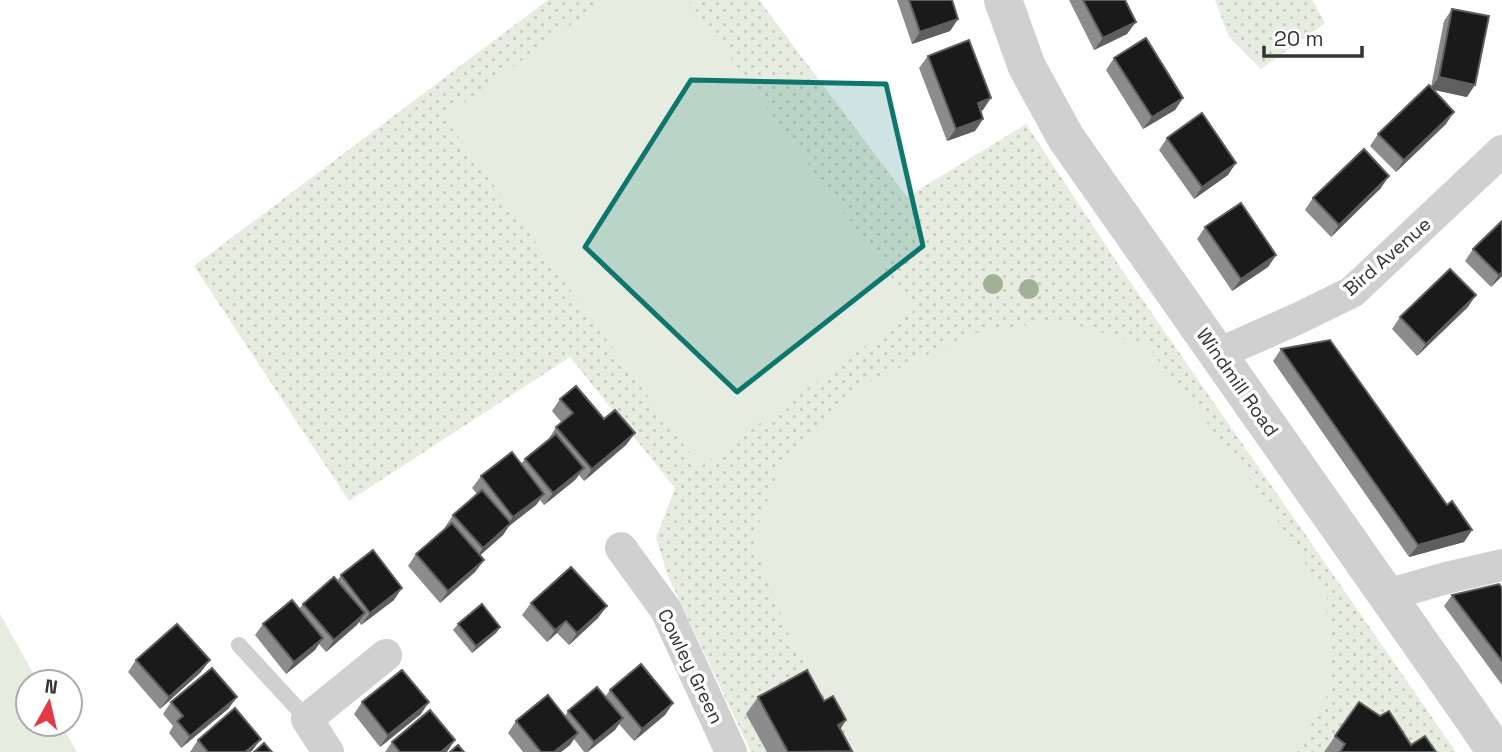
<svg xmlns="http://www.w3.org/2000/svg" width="1502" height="752" font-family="'Space Grotesk',sans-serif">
	<defs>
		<pattern id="grass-dots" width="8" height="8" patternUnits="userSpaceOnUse" patternTransform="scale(1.75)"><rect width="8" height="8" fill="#e6ecdf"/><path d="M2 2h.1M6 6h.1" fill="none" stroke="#c6cbc0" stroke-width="1.8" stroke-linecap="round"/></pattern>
	</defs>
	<rect width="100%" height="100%" fill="#fff"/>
	<g fill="url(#grass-dots)">
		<polygon points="548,0 759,0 907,197 1026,124 1122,270 1456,752 751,752 668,576 656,538 675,488 570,357 349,501 194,266"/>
		<polygon points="1215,0 1312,0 1325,23 1261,69 1229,37"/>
	</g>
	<g fill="#e6ecdf">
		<polygon points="605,0 688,0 915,310 700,467 444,117"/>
		<polygon points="1060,320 1146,345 1244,470 1327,596 1330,691 1296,752 857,752 788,633 753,539 781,464 869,382 975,333"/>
		<polygon points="0,614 38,682 28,682 28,724 61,724 77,752 0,752"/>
	</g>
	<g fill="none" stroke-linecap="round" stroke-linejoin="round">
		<polyline stroke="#d0d0d0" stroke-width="16" points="239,645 307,719"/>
		<g stroke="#d0d0d0" stroke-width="32">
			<polyline points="1218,354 1299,318 1352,292 1502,151"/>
			<polyline points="621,548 666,610 731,752"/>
			<polyline points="1387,595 1450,577 1502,565"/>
			<polyline points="328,752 307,719 386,655"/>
		</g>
		<polyline stroke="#d0d0d0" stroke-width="38" points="1003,0 1027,67 1066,138 1466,708 1496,752"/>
	</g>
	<g fill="#a2b095">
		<circle cx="993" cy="284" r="10"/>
		<circle cx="1029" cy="289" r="10"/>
	</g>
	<g fill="#8c8c8c">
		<polygon points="897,0 952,0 958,19 950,31 912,44"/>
		<polygon points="1069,0 1125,0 1127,34 1094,50"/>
		<polygon points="1452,9 1467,97 1434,90 1446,124 1396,172 1370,146 1378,134 1431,87 1444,21"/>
		<polygon points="928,56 983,110 981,111 983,119 975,131 947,141 919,68"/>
		<polygon points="1114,58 1183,98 1175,110 1143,129 1106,70"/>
		<polygon points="1167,138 1228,175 1194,199 1159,150"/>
		<polygon points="1381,188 1331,237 1305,210 1313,198"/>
		<polygon points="1502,221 1502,276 1491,287 1465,261 1473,249"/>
		<polygon points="1205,227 1276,255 1268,267 1232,291 1197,239"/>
		<polygon points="1468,307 1417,356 1392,329 1400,317"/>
		<polygon points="1281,349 1472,530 1464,542 1409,557 1273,361"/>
		<polygon points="560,399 635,433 626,445 584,481 579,475 575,480 544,505 540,500 536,505 509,526 503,535 480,555 484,560 475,572 440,603 408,566 416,554 446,529 445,527 453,515 477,494 472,488 481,476 521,464 525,459 548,440 556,427 562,423 552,411"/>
		<polygon points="341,575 394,600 361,625 359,622 326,652 319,644 315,650 286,674 255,635 263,624 299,609 303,604 337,581"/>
		<polygon points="1502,588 1502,685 1444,606 1452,595"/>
		<polygon points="531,603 598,618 569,645 557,633 547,642 522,615"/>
		<polygon points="458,624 500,627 496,633 472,653 453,630"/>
		<polygon points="136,660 201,672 160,709 128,672"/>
		<polygon points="610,690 673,703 665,715 634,741 619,724 615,730 588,752 584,752 574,739 570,745 561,752 523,752 508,733 516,721 565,716 568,711 605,697"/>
		<polygon points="237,697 228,709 181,748 169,733 173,726 163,714 171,702"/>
		<polygon points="758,697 824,701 846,720 840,729 852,752 767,752 746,714"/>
		<polygon points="362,702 421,714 380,747 354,714"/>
		<polygon points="1359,702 1411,745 1436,752 1324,752"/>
		<polygon points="198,740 252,751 251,752 190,752"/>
		<polygon points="392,742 447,752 385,752"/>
	</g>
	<g fill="#5f5f5f">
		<polygon points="958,19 950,31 912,44 920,32"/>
		<polygon points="1136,22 1127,34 1094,50 1103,38"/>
		<polygon points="1439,77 1475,85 1467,97 1430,89"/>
		<polygon points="991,98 983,110 969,115 978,103"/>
		<polygon points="1183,98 1175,110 1143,129 1152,117"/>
		<polygon points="1454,112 1446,124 1396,172 1404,160"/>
		<polygon points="983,119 975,131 947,141 956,129"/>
		<polygon points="1236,163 1228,175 1194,199 1202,187"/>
		<polygon points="1389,176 1381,188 1331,237 1339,225"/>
		<polygon points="1276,255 1268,267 1232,291 1241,279"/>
		<polygon points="1502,272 1502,276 1491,287 1499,275"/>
		<polygon points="1476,295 1468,307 1417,356 1426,344"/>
		<polygon points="635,433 626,445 584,481 592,469"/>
		<polygon points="584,468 575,480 544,505 553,493"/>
		<polygon points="544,494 536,505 509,526 503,535 475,560 483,548 505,528 513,517"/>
		<polygon points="1472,530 1464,542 1409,557 1418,545"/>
		<polygon points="484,560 475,572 440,603 448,591"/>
		<polygon points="402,588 394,600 361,625 370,613"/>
		<polygon points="607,606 598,618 569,645 577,633"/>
		<polygon points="365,613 357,625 326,652 334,640"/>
		<polygon points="566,621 557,633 547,642 555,630"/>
		<polygon points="500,627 496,633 472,653 476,646"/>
		<polygon points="323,638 315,650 286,674 294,662"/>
		<polygon points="210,660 201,672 160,709 169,697"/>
		<polygon points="237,697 228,709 181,748 190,736"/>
		<polygon points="429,702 421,714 380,747 388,735"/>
		<polygon points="673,703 665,715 634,741 642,729"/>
		<polygon points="623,718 615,730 587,752 594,742"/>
		<polygon points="846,720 835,737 838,725"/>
		<polygon points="578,733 570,745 561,752 554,752"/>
		<polygon points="261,739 252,751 245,752"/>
		<polygon points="455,740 447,752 441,752"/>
	</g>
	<g fill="#1a1a1a" stroke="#5f5f5f" stroke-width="2">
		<polygon points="909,0 952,0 958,19 920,32"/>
		<polygon points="1083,0 1125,0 1136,22 1103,38"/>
		<polygon points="1452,9 1489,16 1475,85 1439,77"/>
		<polygon points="1146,38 1183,98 1152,117 1114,58"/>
		<polygon points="969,40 991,98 978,103 983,119 956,129 928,56"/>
		<polygon points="1429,85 1454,112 1404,160 1378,134"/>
		<polygon points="1202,113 1236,163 1202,187 1167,138"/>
		<polygon points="1364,149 1389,176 1339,225 1313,198"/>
		<polygon points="1241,203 1276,255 1241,279 1205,227"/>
		<polygon points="1502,221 1502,272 1499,275 1473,249"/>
		<polygon points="1450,269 1476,295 1426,344 1400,317"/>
		<polygon points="1330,340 1447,505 1452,501 1472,530 1418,545 1281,349"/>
		<polygon points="576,386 604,419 615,410 635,433 592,469 556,427 573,413 560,399"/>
		<polygon points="556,434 584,468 553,493 525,459"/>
		<polygon points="512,452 544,494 513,517 481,476"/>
		<polygon points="482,490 511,523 483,548 453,515"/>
		<polygon points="452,523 484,560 448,591 416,554"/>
		<polygon points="373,550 402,588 370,613 341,575"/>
		<polygon points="571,567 607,606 577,633 566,621 555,630 531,603"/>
		<polygon points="334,577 365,613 334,640 303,604"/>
		<polygon points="1499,584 1502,588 1502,661 1452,595"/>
		<polygon points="292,600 323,638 294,662 263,624"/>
		<polygon points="482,604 500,627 476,646 458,624"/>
		<polygon points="177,624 210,660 169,697 136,660"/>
		<polygon points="641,664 673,703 642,729 610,690"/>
		<polygon points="212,668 237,697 190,736 177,721 183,716 171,702"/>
		<polygon points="402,670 429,702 388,735 362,702"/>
		<polygon points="807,670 824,701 833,696 843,714 846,720 838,725 852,751 788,752 758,697"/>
		<polygon points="597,687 623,718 594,742 568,711"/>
		<polygon points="548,695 578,733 554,752 541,752 516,721"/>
		<polygon points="1359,702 1380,716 1389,711 1411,745 1425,736 1436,752 1340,752 1345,744 1335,736"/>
		<polygon points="235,708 261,739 245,752 208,752 198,740"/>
		<polygon points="430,710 455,740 441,752 400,752 392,742"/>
		<polygon points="264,743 272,752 254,752"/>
		<polygon points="458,745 464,752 450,752"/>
	</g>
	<path fill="#0f766e" fill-opacity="0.2" stroke="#0f766e" stroke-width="5" stroke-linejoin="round" d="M691,80L886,84L923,246L737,392L585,247Z"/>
	<g text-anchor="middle" stroke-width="7" stroke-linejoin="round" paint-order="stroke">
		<g font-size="19" fill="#333" stroke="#fff">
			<text transform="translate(1387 256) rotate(-41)" y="7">Bird Avenue</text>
			<text transform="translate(1238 382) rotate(55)" y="7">Windmill Road</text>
			<text transform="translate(691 666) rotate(64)" y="7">Cowley Green</text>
		</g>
	</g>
	<g transform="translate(49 703) rotate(8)"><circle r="33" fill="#ffffff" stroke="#adadad" stroke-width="2"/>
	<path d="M0-5L12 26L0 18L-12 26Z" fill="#e63946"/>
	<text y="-10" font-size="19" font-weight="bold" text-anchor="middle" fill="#333333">N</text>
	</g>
	<path d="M1264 46v10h98v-10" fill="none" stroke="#333333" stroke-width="3.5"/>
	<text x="1274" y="46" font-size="21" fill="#333333" stroke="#ffffff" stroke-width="5" paint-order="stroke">20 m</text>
</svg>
